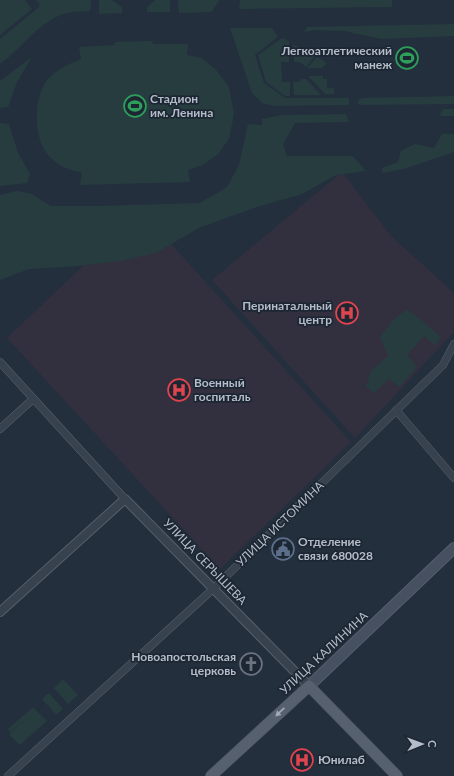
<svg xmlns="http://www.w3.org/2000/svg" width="454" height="776" font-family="Lato,sans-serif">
	<rect width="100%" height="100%" fill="#242f3e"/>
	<g fill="#32303f">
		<polygon points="342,172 391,236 454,293 454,332 355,438 212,280"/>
		<polygon points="141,211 351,442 220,569 7,338"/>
	</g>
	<g fill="#263c3f">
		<polygon points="0,0 25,0 32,9 0,35"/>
		<path d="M36,0H91L90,11C84,12 78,11 72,12C41,17 23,48 0,64V39L38,8L40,5Z"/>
		<polygon points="99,0 112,0 122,7 122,13 99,14"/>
		<polygon points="155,0 170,0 170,12 147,12 147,7"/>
		<polygon points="178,0 220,0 211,12 179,13"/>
		<polygon points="240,0 392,0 392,7 239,9"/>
		<polygon points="454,24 454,36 381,39 344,31 315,30 304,32 307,27"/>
		<polygon points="230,28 272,28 278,37 255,55 264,83 285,98 349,98 349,105 274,106 262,103 252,93"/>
		<polygon points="282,38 289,41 289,62 281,62 282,82 290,82 290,96 285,96 266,82 258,55"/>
		<path d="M152,41L153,44H188L187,55L202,58L216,70L229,87L234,114L229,139L218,154L203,165L188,170L190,182L80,185L82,173C71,170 60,167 52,159C33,143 32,98 48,79C57,69 69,64 81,59L79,47L115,45V42Z"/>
		<polygon points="293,44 315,56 306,67 300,62 294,62"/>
		<polygon points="32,57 17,82 8,107 0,108 0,81"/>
		<polygon points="317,57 327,63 322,68 307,68"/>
		<polygon points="308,76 323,76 323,79 327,79 327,88 334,88 334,94 325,94"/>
		<polygon points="301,79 306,79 321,95 294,95 293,82 301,81"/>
		<polygon points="454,96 454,104 364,105 358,104 358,100 363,98"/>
		<polygon points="443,109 454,109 454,116 439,116"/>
		<polygon points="346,114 349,122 295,123 283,144 287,156 353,156 366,171 336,175 302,194 257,207 199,228 156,253 120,261 77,266 29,269 0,280 0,195 17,191 32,194 51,206 98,206 200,203 227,187 239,165 248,124 262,125 262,119 282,115"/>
		<polygon points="0,123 9,124 18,153 30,174 27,183 0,186"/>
		<polygon points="442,134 454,134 454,152 404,169 382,173 382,168 398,162 401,151 415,144 434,148"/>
		<polygon points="406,310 412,313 441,337 435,345 424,336 407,355 417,367 399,387 389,379 374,393 366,386 371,371 388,356 380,337 394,319"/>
		<polygon points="63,679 78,695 68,704 54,688"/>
		<polygon points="49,693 63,709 56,715 42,699"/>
		<polygon points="33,707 47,721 20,745 9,734 24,720 10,732 8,729"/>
	</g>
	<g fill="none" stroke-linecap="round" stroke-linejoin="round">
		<g stroke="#565f6c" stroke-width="8">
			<g id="minor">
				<polyline points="0,362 125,499"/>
				<polyline points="396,410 454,478"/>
				<polyline points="0,429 33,399"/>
				<polyline points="8,776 213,589 443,365 454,344"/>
			</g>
		</g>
		<g stroke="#565f6c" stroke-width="10">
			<polyline id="tertiary" points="0,612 125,499 309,686"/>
		</g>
		<g stroke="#565f6c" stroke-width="12">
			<polyline id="secondary" points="309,686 454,548"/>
		</g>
		<g stroke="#414a57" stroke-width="12">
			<polyline id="primary" points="211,776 309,686 397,776"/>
		</g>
		<use href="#minor" stroke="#38414e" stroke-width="7"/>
		<use href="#tertiary" stroke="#38414e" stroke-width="8"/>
		<use href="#secondary" stroke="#465061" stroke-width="10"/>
		<use href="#primary" stroke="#56606e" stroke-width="11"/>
	</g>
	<defs><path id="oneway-solid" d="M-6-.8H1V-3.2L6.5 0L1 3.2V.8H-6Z"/></defs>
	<use fill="#a1aab7" href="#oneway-solid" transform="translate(280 712) rotate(137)"/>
	<defs>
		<g id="stadium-ring" transform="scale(1.15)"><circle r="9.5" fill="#1d2633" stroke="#2e9e5b" stroke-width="1.5"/><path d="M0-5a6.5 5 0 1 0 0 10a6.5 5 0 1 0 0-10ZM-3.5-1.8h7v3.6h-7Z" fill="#2e9e5b"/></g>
		<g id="hospital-ring" transform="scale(1.15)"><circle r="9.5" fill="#1d2633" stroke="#e0444e" stroke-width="1.5"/><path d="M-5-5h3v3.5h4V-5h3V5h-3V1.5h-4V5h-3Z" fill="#e0444e"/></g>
		<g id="civic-ring" transform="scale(1.15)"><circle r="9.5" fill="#1d2633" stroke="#5c6f8a" stroke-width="1.5"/><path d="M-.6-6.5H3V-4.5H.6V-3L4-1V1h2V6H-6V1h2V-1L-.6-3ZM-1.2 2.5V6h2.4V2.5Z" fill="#5c6f8a"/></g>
		<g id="church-ring" transform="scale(1.15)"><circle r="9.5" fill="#1d2633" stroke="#6b7280" stroke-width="1.5"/><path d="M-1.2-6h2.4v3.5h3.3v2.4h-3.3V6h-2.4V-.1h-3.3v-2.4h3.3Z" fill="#6b7280"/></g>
	</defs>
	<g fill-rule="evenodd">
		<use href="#stadium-ring" x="407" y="58"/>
		<use href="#stadium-ring" x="135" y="106"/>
		<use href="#hospital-ring" x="347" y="313"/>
		<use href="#hospital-ring" x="179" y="390"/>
		<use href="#civic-ring" x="283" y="549"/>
		<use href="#church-ring" x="251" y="664"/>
		<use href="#hospital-ring" x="302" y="760"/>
	</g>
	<g text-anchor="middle" stroke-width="3.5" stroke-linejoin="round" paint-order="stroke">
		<g font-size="12" font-weight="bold" fill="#b4bcc9" stroke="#1d2633" text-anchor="start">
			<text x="392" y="55" text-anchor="end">Легкоатлетический<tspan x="392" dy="14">манеж</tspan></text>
			<text x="150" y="103">Стадион<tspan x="150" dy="14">им. Ленина</tspan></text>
			<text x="332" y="310" text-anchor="end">Перинатальный<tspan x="332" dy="14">центр</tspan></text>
			<text x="194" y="387">Военный<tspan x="194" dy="14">госпиталь</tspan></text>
			<text x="298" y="546">Отделение<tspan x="298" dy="14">связи 680028</tspan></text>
			<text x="236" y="661" text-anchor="end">Новоапостольская<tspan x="236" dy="14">церковь</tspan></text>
			<text x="318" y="764">Юнилаб</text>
		</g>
		<g font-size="12" fill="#b4bcc9" stroke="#1d2633">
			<text transform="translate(280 524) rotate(-44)" y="4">УЛИЦА ИСТОМИНА</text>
			<text transform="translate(205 562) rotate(46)" y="4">УЛИЦА СЕРЫШЕВА</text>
			<text transform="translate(324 653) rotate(-43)" y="4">УЛИЦА КАЛИНИНА</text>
		</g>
	</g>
	<g transform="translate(422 744) rotate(89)" stroke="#1d2633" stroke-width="3" paint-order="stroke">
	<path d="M0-3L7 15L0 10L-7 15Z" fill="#b4bcc9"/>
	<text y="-6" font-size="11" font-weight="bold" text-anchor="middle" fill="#b4bcc9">С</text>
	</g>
</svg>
